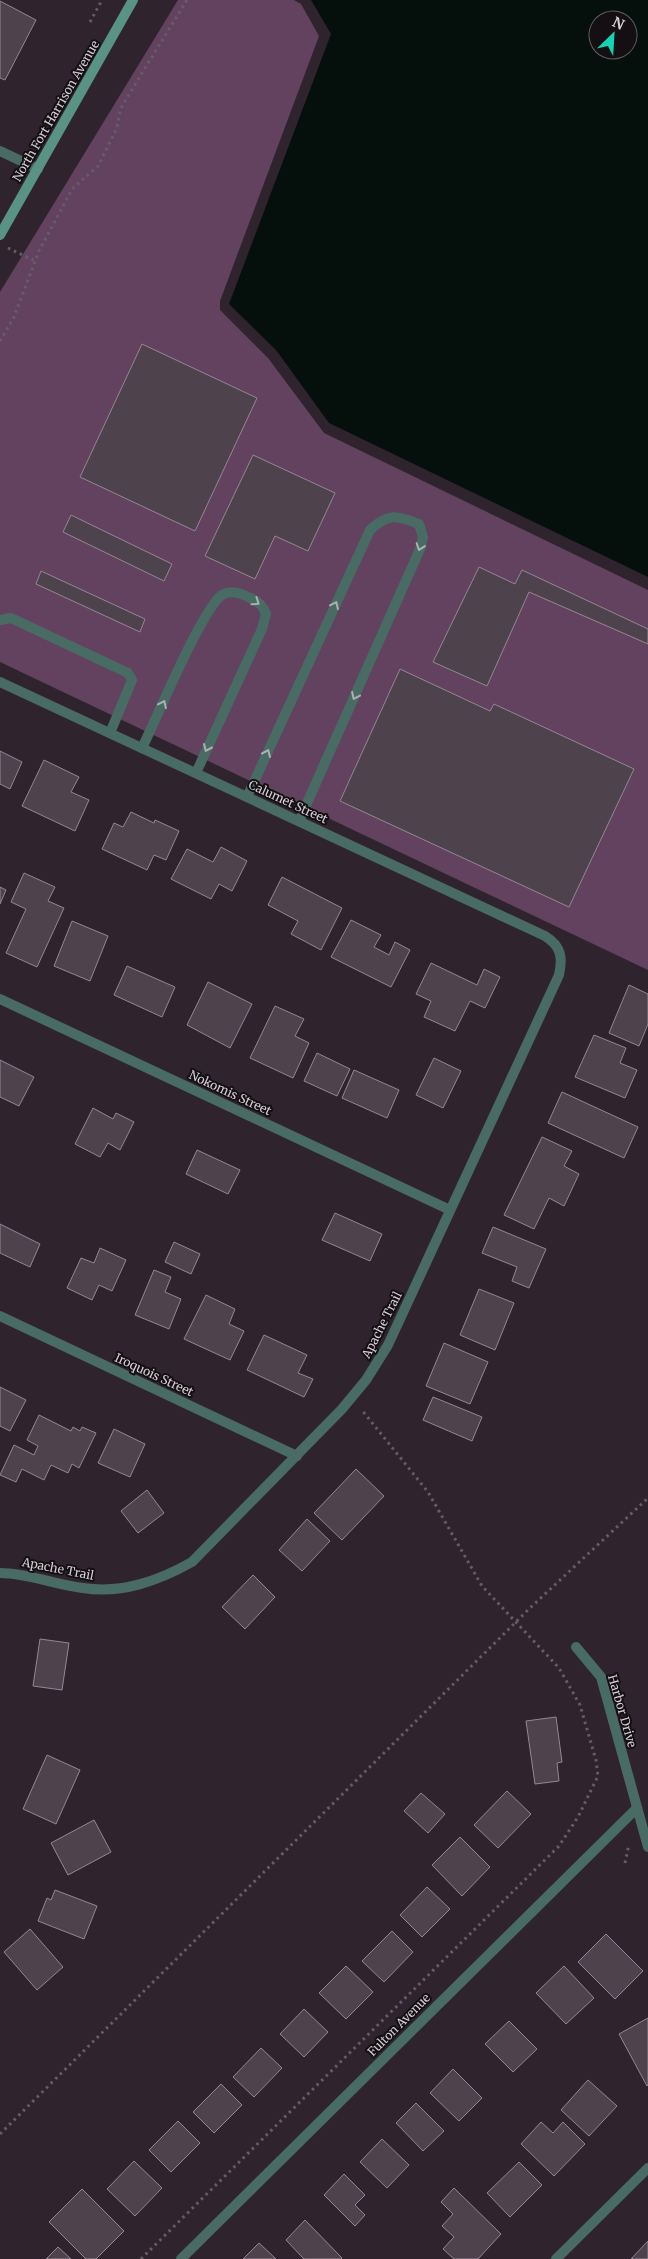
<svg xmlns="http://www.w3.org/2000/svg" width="648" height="2259" font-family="Merriweather,serif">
	<rect width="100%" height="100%" fill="#2f242e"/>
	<polygon fill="#62425f" points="178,0 294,0 301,4 319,36 220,301 220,310 268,358 324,433 648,590 648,970 0,662 0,292"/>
	<path fill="#05100d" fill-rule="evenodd" d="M311,0H648V577L329,423L276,350L229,304L331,34ZM598,20H628V50H598Z"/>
	<g fill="#4e424c" stroke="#958793">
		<polygon points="0,1 36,20 5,80 0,78"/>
		<polygon points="142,344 257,398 195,531 80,477"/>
		<polygon points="253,455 335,493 308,551 275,536 255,579 205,556"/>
		<polygon points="71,515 172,564 164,581 63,532"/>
		<polygon points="479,567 515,584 522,570 648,629 648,644 529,592 487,686 433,662"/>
		<polygon points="41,571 145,619 140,632 36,584"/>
		<polygon points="400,669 490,711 494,704 634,769 569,907 340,801"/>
		<polygon points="0,751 22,762 10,789 0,784"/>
		<polygon points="44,760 79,777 71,792 89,800 75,831 22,806"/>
		<polygon points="131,812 154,823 155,820 179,831 166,860 154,855 147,870 102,849 114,823 123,827"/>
		<polygon points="221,847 247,861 232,891 219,884 211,899 171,879 187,849 213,862"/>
		<polygon points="24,873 55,887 48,901 64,908 37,967 6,953 26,909 11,902"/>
		<polygon points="282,877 342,908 321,950 291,934 298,921 268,905"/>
		<polygon points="0,887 6,890 0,904"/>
		<polygon points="351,920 381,935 374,947 389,955 395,942 410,950 391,987 331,957"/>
		<polygon points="72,921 108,936 90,981 54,966"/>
		<polygon points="431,963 477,985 484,969 500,977 485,1008 470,1001 455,1031 424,1017 431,1001 416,994"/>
		<polygon points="127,966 175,987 162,1017 114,995"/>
		<polygon points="208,982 252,1004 230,1048 187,1025"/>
		<polygon points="629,985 648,994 648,1024 639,1046 609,1033"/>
		<polygon points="275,1006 304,1019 295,1036 309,1043 293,1078 250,1058"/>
		<polygon points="594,1035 626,1048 620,1063 637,1070 625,1098 575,1077"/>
		<polygon points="317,1053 350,1069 337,1096 304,1081"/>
		<polygon points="434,1058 461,1071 443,1108 416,1095"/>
		<polygon points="0,1060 34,1077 19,1106 0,1097"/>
		<polygon points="354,1070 399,1090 387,1118 342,1098"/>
		<polygon points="562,1092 638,1127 624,1158 548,1123"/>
		<polygon points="93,1108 113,1119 116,1113 134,1122 120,1150 108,1143 100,1157 75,1144"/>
		<polygon points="542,1137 572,1151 564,1166 579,1174 564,1206 549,1198 534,1229 504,1215"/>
		<polygon points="197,1150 240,1170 228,1194 186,1174"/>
		<polygon points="335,1213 382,1234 370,1261 322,1240"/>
		<polygon points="0,1224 40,1244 30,1267 0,1253"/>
		<polygon points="493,1227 546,1249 529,1288 512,1281 517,1267 482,1253"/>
		<polygon points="174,1242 200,1254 191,1274 165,1262"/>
		<polygon points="100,1248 126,1260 112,1291 99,1285 92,1300 67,1288 81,1258 94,1263"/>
		<polygon points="154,1270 171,1277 165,1292 181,1299 169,1329 135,1315"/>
		<polygon points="479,1289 514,1303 495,1350 460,1335"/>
		<polygon points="206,1295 235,1309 229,1324 244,1331 230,1360 184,1339"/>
		<polygon points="264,1335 307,1355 298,1373 313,1379 304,1397 247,1370"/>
		<polygon points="444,1343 488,1362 470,1404 426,1386"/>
		<polygon points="0,1387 26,1400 10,1431 0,1426"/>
		<polygon points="433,1397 482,1417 472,1441 423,1420"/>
		<polygon points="39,1415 71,1431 73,1427 80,1431 82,1427 96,1433 79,1468 72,1464 68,1473 51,1465 44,1480 22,1469 16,1482 0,1475 14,1445 34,1455 38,1446 27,1440"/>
		<polygon points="114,1429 145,1444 130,1477 98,1463"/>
		<polygon points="356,1469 384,1496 342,1540 314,1513"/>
		<polygon points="147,1490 164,1513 138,1533 121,1511"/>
		<polygon points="307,1519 330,1541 302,1571 279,1550"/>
		<polygon points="253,1575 275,1597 245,1629 222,1607"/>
		<polygon points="40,1639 69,1643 62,1690 33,1686"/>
		<polygon points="556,1717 562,1762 557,1763 559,1781 535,1784 526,1721"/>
		<polygon points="47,1755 80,1770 56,1824 23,1809"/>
		<polygon points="507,1791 531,1814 498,1848 474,1825"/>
		<polygon points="421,1793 445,1814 428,1833 404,1811"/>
		<polygon points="94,1820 111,1852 68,1875 51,1843"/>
		<polygon points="460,1837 490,1867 462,1896 432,1865"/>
		<polygon points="427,1887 450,1909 422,1937 400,1915"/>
		<polygon points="55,1890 97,1906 84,1939 38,1921 47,1898 51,1900"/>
		<polygon points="30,1929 63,1967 37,1990 4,1952"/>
		<polygon points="392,1931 413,1952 384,1982 362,1961"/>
		<polygon points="606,1934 643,1971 615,1999 578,1962"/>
		<polygon points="346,1966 373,1992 346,2019 319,1993"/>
		<polygon points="564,1966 594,1998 566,2024 536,1993"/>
		<polygon points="304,2009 328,2032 304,2057 280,2034"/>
		<polygon points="648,2018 648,2085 647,2086 619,2034"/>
		<polygon points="509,2021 537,2049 513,2072 485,2044"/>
		<polygon points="261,2048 282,2068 254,2097 233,2077"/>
		<polygon points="453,2069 482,2098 459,2121 430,2093"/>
		<polygon points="588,2080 617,2106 589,2136 561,2110"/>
		<polygon points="221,2084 242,2105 214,2133 193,2112"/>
		<polygon points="416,2103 444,2131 423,2151 396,2123"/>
		<polygon points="178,2121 200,2143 171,2172 149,2150"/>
		<polygon points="541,2122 553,2133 563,2122 585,2144 554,2176 521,2144"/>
		<polygon points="382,2139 409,2165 387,2188 360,2162"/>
		<polygon points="134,2161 162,2188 135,2216 107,2189"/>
		<polygon points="519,2162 542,2185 510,2217 487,2193"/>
		<polygon points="344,2174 365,2195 355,2205 365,2215 355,2226 324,2195"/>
		<polygon points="454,2188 501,2234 478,2259 454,2259 443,2249 454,2237 442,2226 453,2214 441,2202"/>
		<polygon points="82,2189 124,2231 96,2259 86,2259 49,2222"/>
		<polygon points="305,2220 342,2258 341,2259 304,2259 286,2240"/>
		<polygon points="648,2241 648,2259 631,2259"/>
		<polygon points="259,2243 276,2259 243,2259"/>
		<polygon points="58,2247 71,2259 46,2259"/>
	</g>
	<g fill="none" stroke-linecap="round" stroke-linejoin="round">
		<g stroke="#675d66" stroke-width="3" stroke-dasharray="2.5 4" stroke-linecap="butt">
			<polyline points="90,22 102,0"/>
			<polyline points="8,248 35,261"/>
			<polyline points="0,341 14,317 39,251 72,189 98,166 117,128 120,111 123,104 187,0"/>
			<polyline points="625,1863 629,1844"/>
			<polyline points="0,2134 530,1608 648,1498"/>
			<polyline points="141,2259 559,1846 578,1817 598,1776 596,1760 580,1705 559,1668 482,1586 428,1492 361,1409"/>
		</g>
		<g stroke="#486c63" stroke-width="10">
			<polyline points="0,151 38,169"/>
			<polyline points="0,620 11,618 128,673 132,680 110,733"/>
			<path d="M142,748C155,722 203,607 222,595C230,590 240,593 248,597C257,600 263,605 266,614L262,629L196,773"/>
			<path d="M247,797L370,530C388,513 397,515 419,524L423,537L420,549L299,821"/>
		</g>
		<g stroke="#486c63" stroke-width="10">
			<path d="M0,682L545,936C561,946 563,957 559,975L388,1345L366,1380L342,1409L192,1562C158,1581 122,1594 83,1588C54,1585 29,1573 0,1573"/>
			<polyline points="0,999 450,1210"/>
			<polyline points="0,1316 297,1456"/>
			<polyline points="576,1647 601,1677 648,1847"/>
			<polyline points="181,2259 636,1809"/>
			<polyline points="556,2259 648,2168"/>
		</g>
		<polyline stroke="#589384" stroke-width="10" points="0,235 133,0"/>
	</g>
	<defs><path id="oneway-chevron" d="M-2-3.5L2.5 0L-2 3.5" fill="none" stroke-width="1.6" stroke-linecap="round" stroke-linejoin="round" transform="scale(1.25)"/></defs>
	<g stroke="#abb1b3">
		<use href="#oneway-chevron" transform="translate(420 547) rotate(109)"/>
		<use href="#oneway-chevron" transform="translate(256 602) rotate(35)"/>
		<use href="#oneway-chevron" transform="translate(335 605) rotate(-65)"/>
		<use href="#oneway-chevron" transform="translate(355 696) rotate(115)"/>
		<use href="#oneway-chevron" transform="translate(163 704) rotate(-65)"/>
		<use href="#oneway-chevron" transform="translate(207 748) rotate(114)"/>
		<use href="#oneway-chevron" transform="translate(267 753) rotate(-66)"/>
	</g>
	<g text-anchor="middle" stroke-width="4" stroke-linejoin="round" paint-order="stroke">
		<g font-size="12" fill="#d6cfd5" stroke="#140f13">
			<text transform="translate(56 111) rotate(-60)" y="4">North Fort Harrison Avenue</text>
			<text transform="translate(288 802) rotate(25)" y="4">Calumet Street</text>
			<text transform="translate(230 1093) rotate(25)" y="4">Nokomis Street</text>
			<text transform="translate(382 1325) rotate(-63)" y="4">Apache Trail</text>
			<text transform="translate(154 1375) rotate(25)" y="4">Iroquois Street</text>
			<text transform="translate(58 1569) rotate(11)" y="4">Apache Trail</text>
			<text transform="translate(622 1711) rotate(74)" y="4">Harbor Drive</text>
			<text transform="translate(399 2025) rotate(-45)" y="4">Fulton Avenue</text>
		</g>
	</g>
	<g transform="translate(613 35) rotate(25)"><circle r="24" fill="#140f13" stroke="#625c61"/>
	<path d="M0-4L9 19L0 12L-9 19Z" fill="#14d5b3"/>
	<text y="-8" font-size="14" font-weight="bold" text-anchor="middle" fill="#d6cfd5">N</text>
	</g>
</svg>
